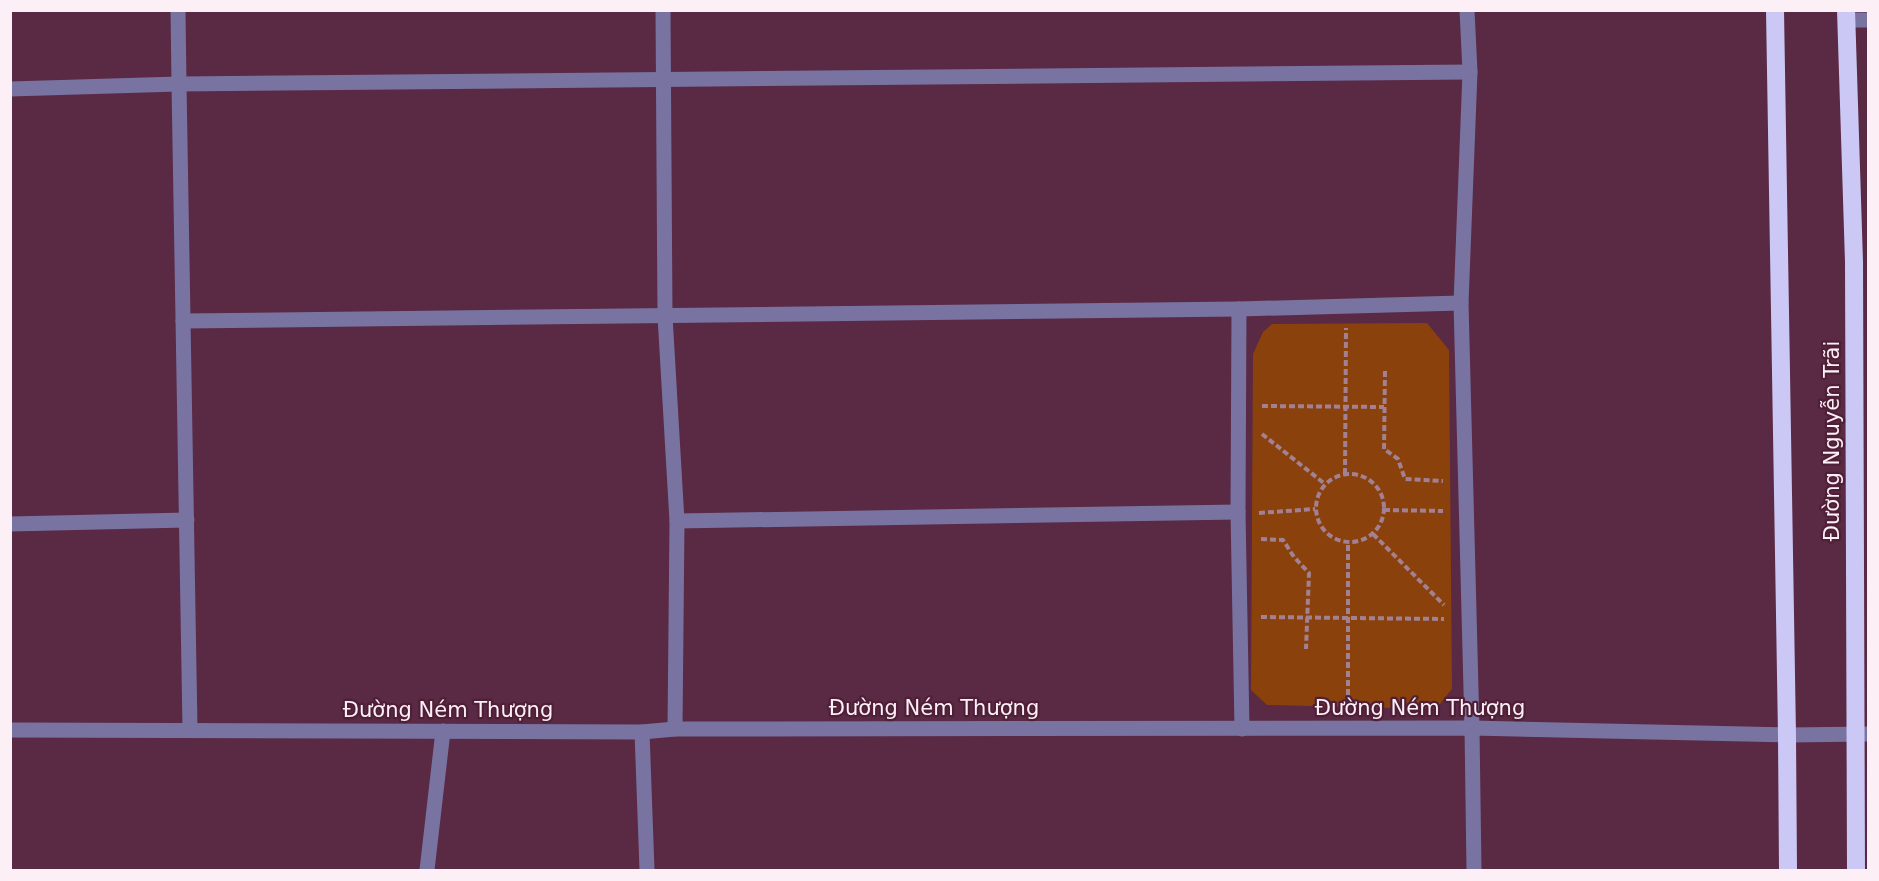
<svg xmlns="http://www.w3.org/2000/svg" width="1879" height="881" font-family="'DejaVu Sans',sans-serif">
	<rect width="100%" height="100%" fill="#5a2943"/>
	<polygon fill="#8a410c" points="1427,323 1449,350 1452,689 1436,709 1267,705 1251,690 1253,354 1263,332 1272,324"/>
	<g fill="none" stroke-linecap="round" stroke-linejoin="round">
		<g stroke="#a28192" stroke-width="4" stroke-dasharray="6 3" stroke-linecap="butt">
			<polyline points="1385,371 1384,449 1398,459 1405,479 1443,481"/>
			<polyline points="1262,406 1384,407"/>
			<polyline points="1262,434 1325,484"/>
			<circle cx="1350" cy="508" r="34"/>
			<polyline points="1345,474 1346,328"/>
			<polyline points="1384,510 1443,511"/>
			<polyline points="1259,513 1315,509"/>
			<polyline points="1373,534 1444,605"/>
			<polyline points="1261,539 1283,540 1294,557 1309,573 1306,649"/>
			<polyline points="1261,617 1444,619"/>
			<polyline points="1348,704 1348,543"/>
		</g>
		<g stroke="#7973a2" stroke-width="15">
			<polyline points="663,10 665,316 677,521 675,729"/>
			<polyline points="1467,10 1470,72 1461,303 1472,728 1474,870"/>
			<polyline points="1847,20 1868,20"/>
			<polyline points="10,89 179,84 178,10"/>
			<polyline points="1239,309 1238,512 1242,729"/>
			<polyline points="183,321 1239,309 1461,303"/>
			<polyline points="677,521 1238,512"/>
			<polyline points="10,524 187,520"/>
			<polyline points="190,729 179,84 1470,72"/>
			<polyline points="10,730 642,732 675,729 1472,728 1787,735 1868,734"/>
			<polyline points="642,732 647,870"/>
			<polyline points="427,870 443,731"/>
		</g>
		<g stroke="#ccc8f6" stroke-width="18">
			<polyline points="1775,10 1787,735 1788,870"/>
			<polyline points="1846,10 1854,262 1856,870"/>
		</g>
	</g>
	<g text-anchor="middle" stroke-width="4.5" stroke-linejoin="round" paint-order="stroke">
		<g font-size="21" fill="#fceff5" stroke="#4f1f38">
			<text transform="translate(1832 441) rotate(-90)" y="7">Đường Nguyễn Trãi</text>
			<text x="934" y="715">Đường Ném Thượng</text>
			<text x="1420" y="715">Đường Ném Thượng</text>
			<text x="448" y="717">Đường Ném Thượng</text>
		</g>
	</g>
	<rect width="1879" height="881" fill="none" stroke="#fceff5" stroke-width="24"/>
</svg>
